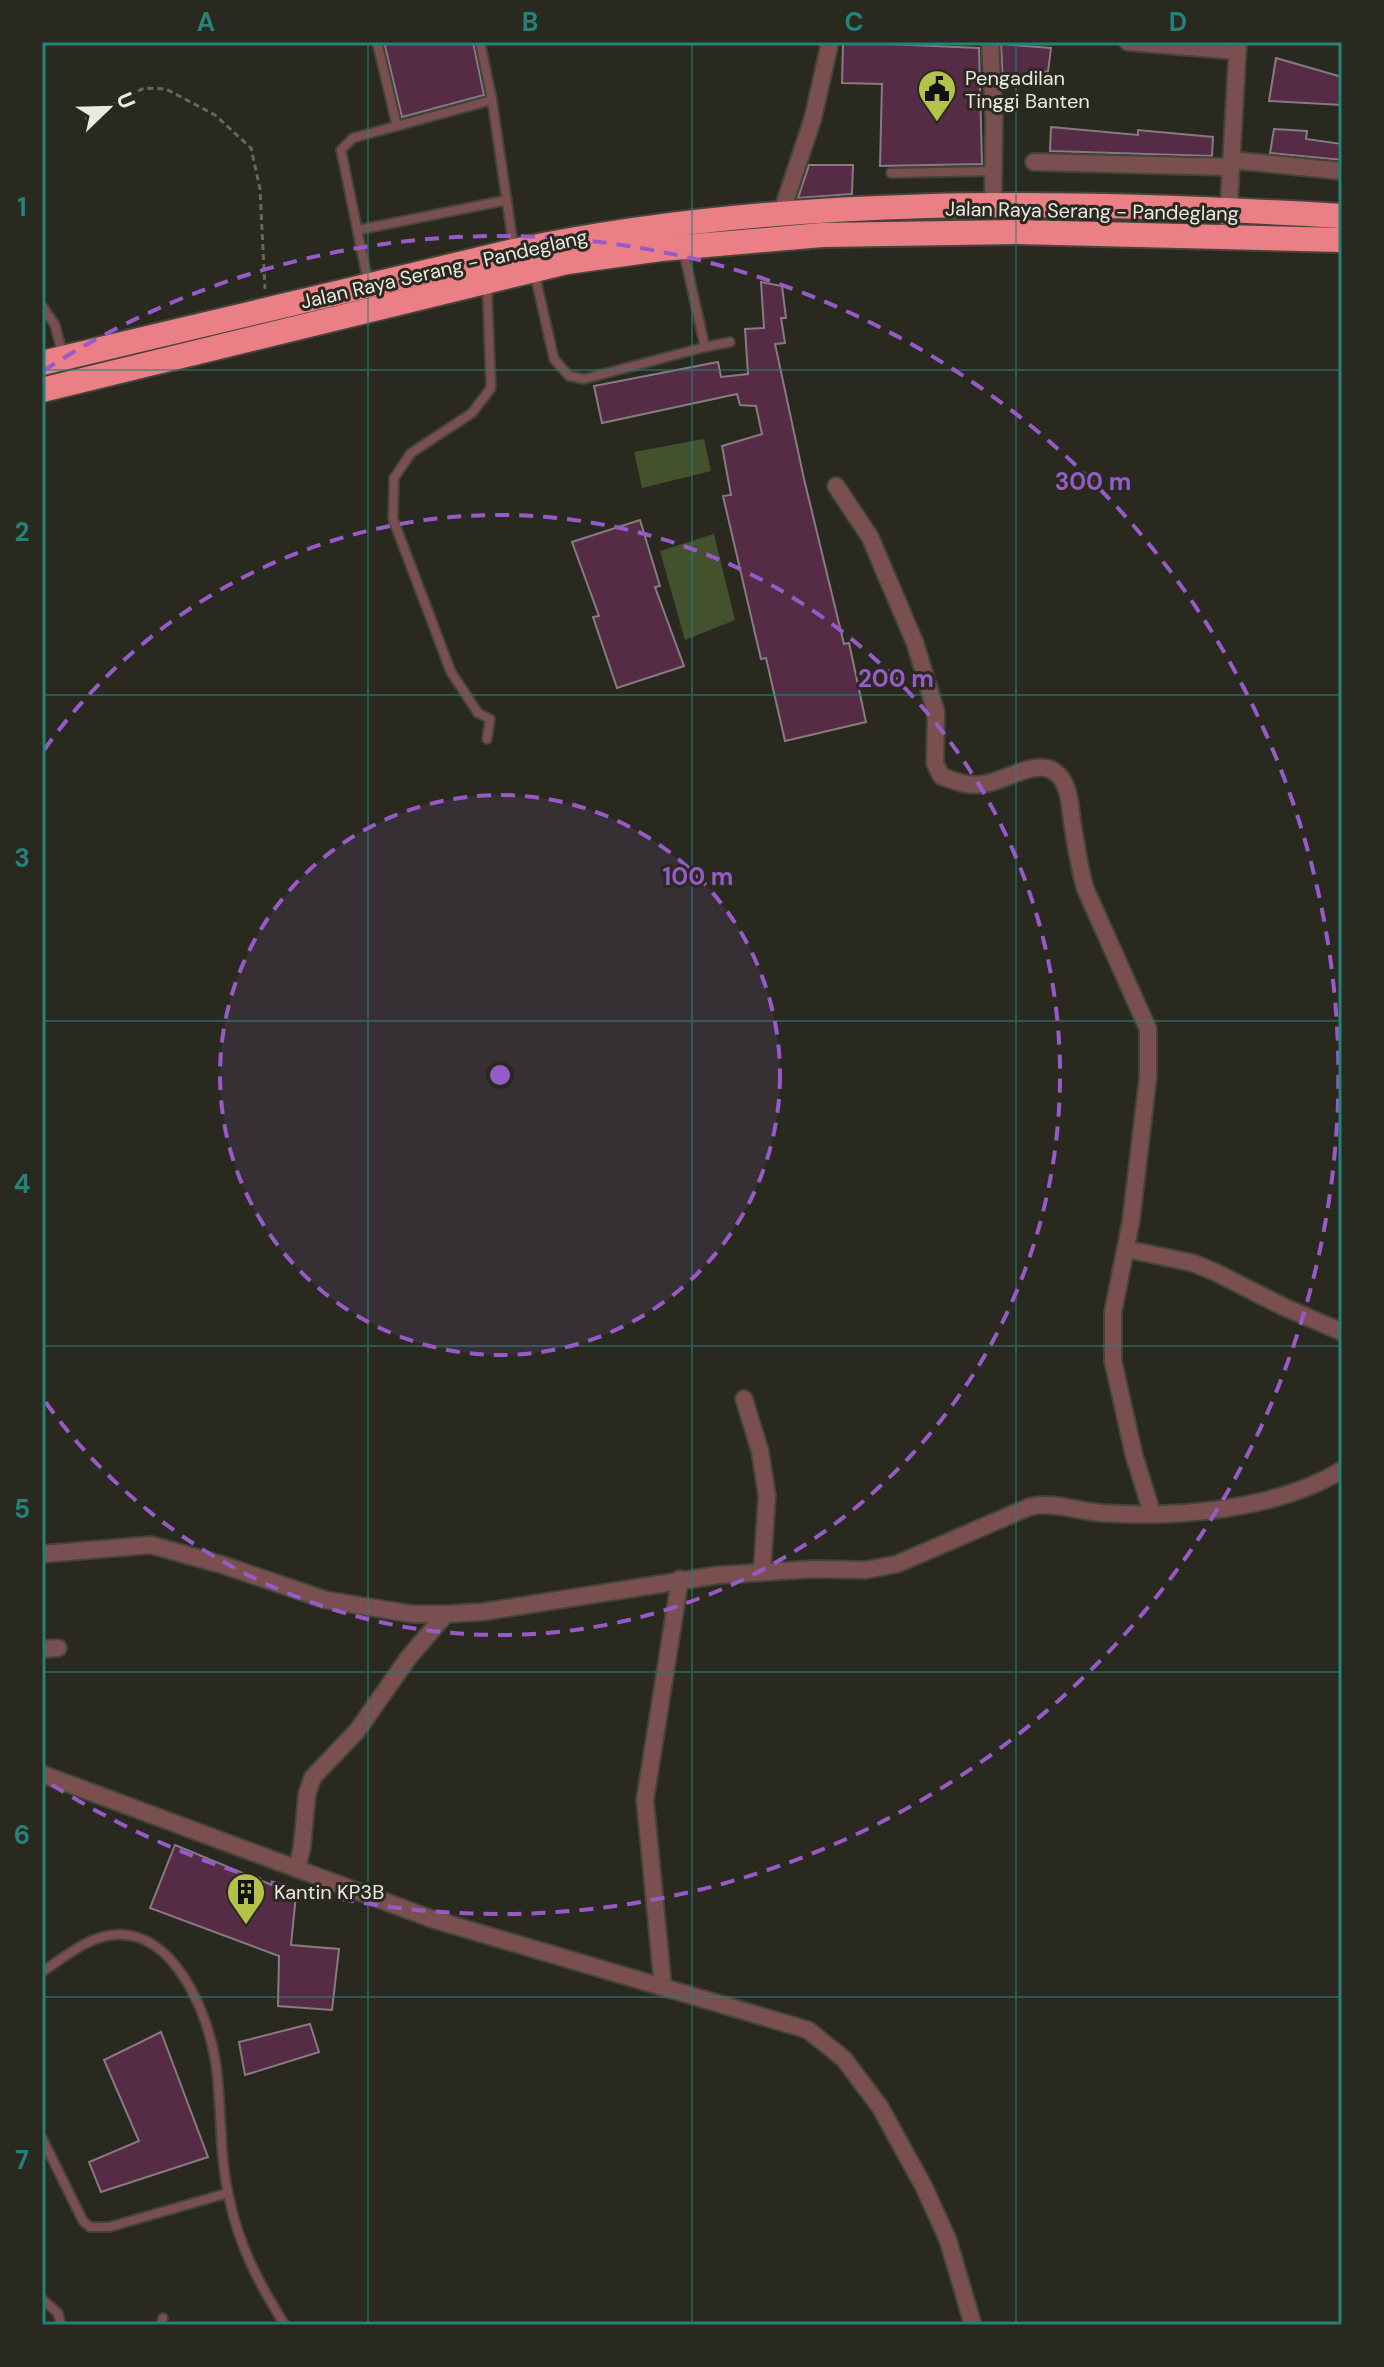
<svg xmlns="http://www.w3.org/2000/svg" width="1384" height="2367" font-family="'DM Sans',sans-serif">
	<rect width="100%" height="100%" fill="#2a291f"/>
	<g fill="#44512d">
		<polygon points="704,439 711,471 642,488 634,452"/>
		<polygon points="714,534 735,620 685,640 660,551"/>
	</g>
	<g fill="#552b46" stroke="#877b82" stroke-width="2">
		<polygon points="384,42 473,42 484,95 402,117"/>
		<polygon points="843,42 979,48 982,164 880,166 882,84 842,83"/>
		<polygon points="1001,44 1051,48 1048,72 1031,70 1031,85 1003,83"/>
		<polygon points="1276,58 1342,77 1342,105 1269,101"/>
		<polygon points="1051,127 1138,135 1138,130 1213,137 1212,156 1050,151"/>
		<polygon points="1274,129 1307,131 1306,139 1342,144 1342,160 1270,153"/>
		<polygon points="809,165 853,165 852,194 798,198"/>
		<polygon points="761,282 782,286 786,318 781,318 785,343 775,344 804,479 844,644 849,643 866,722 785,741 766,658 761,659 723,496 731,495 722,446 762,434 756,406 740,405 737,394 602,423 594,386 718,362 721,377 748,374 745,329 764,328"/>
		<polygon points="640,520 660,586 655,587 684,666 617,688 593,617 599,616 572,542"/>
		<polygon points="175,1845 296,1895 291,1945 339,1949 332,2010 278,2006 279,1956 150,1908"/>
		<polygon points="310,2024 319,2052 245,2075 239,2042"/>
		<polygon points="161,2032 208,2157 101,2192 89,2162 139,2141 104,2060"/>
	</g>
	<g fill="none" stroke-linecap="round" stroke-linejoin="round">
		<g stroke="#45443a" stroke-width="12">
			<g id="lane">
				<polyline points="377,42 397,126"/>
				<polyline points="492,100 514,250"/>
				<polyline points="891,173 994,171"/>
				<polyline points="358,230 507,200"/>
				<polyline points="534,271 554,359 569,376 584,379 705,347 683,249"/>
				<polyline points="368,282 341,150 353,138 492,100 480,42"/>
				<polyline points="487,287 491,388 472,413 411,453 394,478 393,519 451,672 478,713 490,719 487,739"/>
				<polyline points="42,306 55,325 63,356"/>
				<polyline points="705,347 730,342"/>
				<path d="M42,1972C63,1958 86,1938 112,1935C174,1927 209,2015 216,2065C222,2109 219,2155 229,2198C240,2248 258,2282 285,2325"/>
				<polyline points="42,2138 83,2221 90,2227 109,2227 228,2193"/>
				<polyline points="42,2299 58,2313 61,2325"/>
				<polyline points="161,2325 163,2318"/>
			</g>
		</g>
		<g stroke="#45443a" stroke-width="20">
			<g id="street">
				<polyline points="990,42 994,117 993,206"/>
				<polyline points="1128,42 1237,51"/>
				<polyline points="1231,160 1342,171"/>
				<polyline points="1034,162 1230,167"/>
				<polyline points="781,214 813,118 830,42"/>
				<polyline points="1227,237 1238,42"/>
				<path d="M836,486L870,537L915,643L936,712L935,763L941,776C955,781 968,787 983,784C1010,781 1048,748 1065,785C1070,796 1071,810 1072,822C1076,844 1079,866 1085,888L1148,1029V1077L1131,1221L1113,1312V1361L1134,1455L1152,1513"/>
				<polyline points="1126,1249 1193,1263 1215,1272 1284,1307 1342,1332"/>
				<polyline points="744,1399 760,1451 767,1496 762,1572"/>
				<path d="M42,1554L151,1545L223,1565L326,1600L412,1614H446L482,1612L718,1575L815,1569L866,1570L897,1564L1029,1507C1054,1501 1077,1511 1102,1513C1178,1518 1276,1510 1342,1470"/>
				<polyline points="42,1649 58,1648"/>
				<polyline points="42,1774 432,1919 808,2030 844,2059 880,2107 924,2187 948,2240 973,2325"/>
				<polyline points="297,1869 302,1847 307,1794 313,1777 357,1731 409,1657 446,1614"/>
				<polyline points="663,1987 645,1800 680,1579"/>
			</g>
		</g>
		<g stroke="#45443a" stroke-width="28">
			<g id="highway">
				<path d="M42,363L514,251C785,194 1068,200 1342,216"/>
				<polyline points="42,390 567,262 661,249 822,235 1017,232 1342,240"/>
			</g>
		</g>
		<polyline stroke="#67665e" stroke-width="3" stroke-dasharray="6 4" stroke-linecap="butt" points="85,119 144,88 166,89 215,115 251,148 260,189 265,289"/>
		<use href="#lane" stroke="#7a4f50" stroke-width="8"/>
		<use href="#street" stroke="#7a4f50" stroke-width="16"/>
		<use href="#highway" stroke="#ea7f86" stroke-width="24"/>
	</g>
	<path fill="none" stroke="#25827a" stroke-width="2" stroke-opacity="0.55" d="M368,42V2325M692,42V2325M1016,42V2325M42,370H1342M42,695H1342M42,1021H1342M42,1346H1342M42,1672H1342M42,1997H1342"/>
	<circle cx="500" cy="1075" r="280" fill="#975bc8" fill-opacity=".12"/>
	<g fill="none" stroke="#975bc8" stroke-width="4" stroke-dasharray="14 10">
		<circle cx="500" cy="1075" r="280"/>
		<path d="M44 750A560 560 0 1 1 44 1400"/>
		<path d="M43 371A839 839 0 1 1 43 1779"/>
	</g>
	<defs>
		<g id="civic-pin" transform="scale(2)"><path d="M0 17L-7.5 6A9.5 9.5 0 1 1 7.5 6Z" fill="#b4c24a" stroke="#2a291f"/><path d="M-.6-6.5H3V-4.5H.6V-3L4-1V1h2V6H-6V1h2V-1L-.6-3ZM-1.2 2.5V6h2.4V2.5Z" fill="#111"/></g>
		<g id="building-pin" transform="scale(2)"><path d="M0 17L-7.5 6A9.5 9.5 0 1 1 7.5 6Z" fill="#b4c24a" stroke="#2a291f"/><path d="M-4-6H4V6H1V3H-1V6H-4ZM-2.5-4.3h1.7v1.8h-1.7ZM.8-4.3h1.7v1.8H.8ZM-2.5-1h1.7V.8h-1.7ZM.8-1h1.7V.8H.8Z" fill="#111"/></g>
	</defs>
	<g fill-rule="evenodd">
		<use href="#civic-pin" x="937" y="89"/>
		<use href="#building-pin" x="246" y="1892"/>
	</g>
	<g text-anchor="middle" stroke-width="6" stroke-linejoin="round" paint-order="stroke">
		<g font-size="20" fill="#eae9e3" stroke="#2a291f" text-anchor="start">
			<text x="965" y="85">Pengadilan<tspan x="965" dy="23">Tinggi Banten</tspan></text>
			<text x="274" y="1899">Kantin KP3B</text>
		</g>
		<g font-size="20" fill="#eae9e3" stroke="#2a291f">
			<text transform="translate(1092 211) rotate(1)" y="7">Jalan Raya Serang - Pandeglang</text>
			<text transform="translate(444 269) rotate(-13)" y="7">Jalan Raya Serang - Pandeglang</text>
		</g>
	</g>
	<circle cx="500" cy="1075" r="12" fill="#975bc8" stroke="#2a291f" stroke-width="4"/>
	<g font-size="24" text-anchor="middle" font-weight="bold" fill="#975bc8" stroke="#2a291f" stroke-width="6" stroke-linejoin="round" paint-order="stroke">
		<text x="1093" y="490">300 m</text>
		<text x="896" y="687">200 m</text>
		<text x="698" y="885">100 m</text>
	</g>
	<rect width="1384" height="2367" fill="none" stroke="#2a291f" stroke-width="88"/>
	<g transform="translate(108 108) rotate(67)" stroke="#2a291f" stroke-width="6" paint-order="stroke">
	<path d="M0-6L14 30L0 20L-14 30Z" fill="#eae9e3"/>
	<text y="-12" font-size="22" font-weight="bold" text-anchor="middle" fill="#eae9e3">U</text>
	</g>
	<rect x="44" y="44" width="1296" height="2279" fill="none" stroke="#25827a" stroke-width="3"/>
	<g font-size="26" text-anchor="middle" font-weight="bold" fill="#25827a">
		<text x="206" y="31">A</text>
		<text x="530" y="31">B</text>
		<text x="854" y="31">C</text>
		<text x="1178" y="31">D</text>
		<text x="22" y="216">1</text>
		<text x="22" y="541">2</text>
		<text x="22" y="867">3</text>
		<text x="22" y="1193">4</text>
		<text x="22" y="1518">5</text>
		<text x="22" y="1844">6</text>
		<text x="22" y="2169">7</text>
	</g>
</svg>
